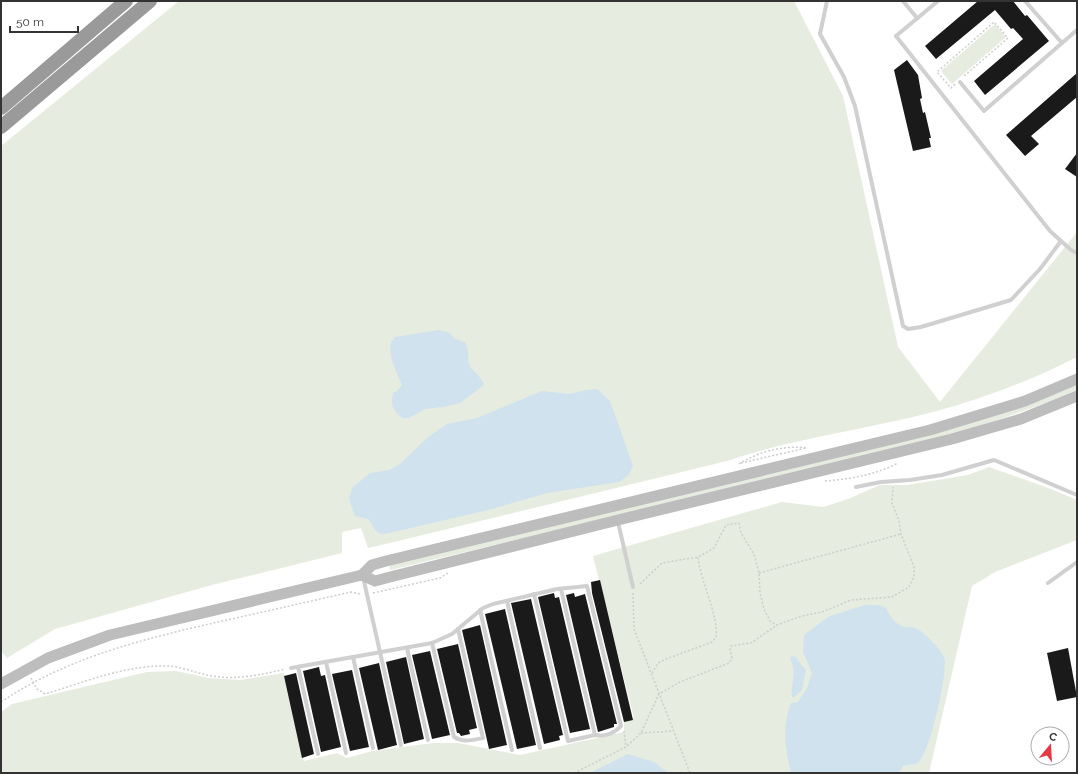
<svg xmlns="http://www.w3.org/2000/svg" width="1078" height="774" font-family="Raleway,sans-serif">
	<rect width="100%" height="100%" fill="#fff"/>
	<g fill="#e6ecdf">
		<path d="M179,1H794L843,96L898,347L940,402L1077,232V357C1032,380 982,399 933,412C865,430 794,438 727,461L398,541L368,548L361,528L342,532V553L212,585L55,629L7,658L1,651V146Z"/>
		<polygon points="995,24 1006,37 952,84 941,71"/>
		<path d="M1077,384V390C1026,412 974,428 921,443L390,570L389,565L918,438L1025,406Z"/>
		<polygon points="989,467 1051,489 1077,500 1077,540 995,572 972,586 929,773 1,773 1,712 12,704 147,672 176,671 209,678 240,680 284,673 304,761 337,753 347,758 372,751 433,743 458,743 520,755 624,732 624,720 634,718 593,556 782,502 823,507 848,499 880,485 907,485 968,475"/>
	</g>
	<g fill="#cfe2ee">
		<path d="M439,330L450,333L455,339L465,342C470,351 467,355 469,364C471,371 482,376 484,385L460,403L443,407L425,409L409,418H403C393,412 390,403 393,393L397,391L402,385C397,372 383,348 395,337Z"/>
		<path d="M597,389L610,401L633,466L628,476L619,482L547,493L488,510L385,534C374,534 374,526 368,519L355,516L349,499L352,488L370,473L389,470L400,464L428,437L447,424L477,418L542,391L569,394L586,390Z"/>
		<path d="M865,605H879L886,608C890,616 895,625 905,627C908,627 913,627 917,629C924,632 941,650 944,657C949,670 929,756 918,763C915,765 907,764 903,766L899,773H791C785,749 782,727 791,703L798,702L807,688L812,673L803,652L804,635L828,617Z"/>
		<path d="M792,656L796,657L802,666L806,669L802,690L793,698C788,689 799,675 790,659Z"/>
		<polygon points="628,754 654,762 668,773 590,773"/>
	</g>
	<g fill="#1a1a1a">
		<polygon points="978,1 1013,1 1025,16 1027,15 1049,41 985,95 974,81 1023,39 1013,28 1011,29 995,10 936,59 925,46"/>
		<polygon points="907,60 918,75 922,98 920,99 923,113 925,112 931,138 929,138 931,147 913,151 894,70"/>
		<polygon points="1077,73 1077,97 1031,136 1039,144 1025,156 1006,135"/>
		<polygon points="1077,153 1077,177 1065,169"/>
		<polygon points="600,580 633,720 624,722 592,593 591,582"/>
		<polygon points="554,593 555,598 559,597 590,729 570,733 538,597"/>
		<polygon points="574,593 575,597 585,594 617,724 614,724 614,727 598,732 566,595"/>
		<polygon points="531,599 563,735 559,736 560,740 544,744 511,603"/>
		<polygon points="505,609 536,745 517,749 485,614"/>
		<polygon points="480,625 507,745 489,749 462,630"/>
		<polygon points="458,644 477,728 469,730 470,734 461,736 459,733 457,733 437,649"/>
		<polygon points="1068,648 1077,697 1057,701 1047,653"/>
		<polygon points="430,651 450,735 432,739 412,655"/>
		<polygon points="406,657 424,739 404,744 386,662"/>
		<polygon points="379,663 397,745 378,750 359,668"/>
		<polygon points="319,667 321,676 325,675 341,747 321,752 303,671"/>
		<polygon points="352,670 369,747 350,751 332,674"/>
		<polygon points="296,673 314,754 302,758 284,676"/>
	</g>
	<g fill="none" stroke-linecap="round" stroke-linejoin="round">
		<g stroke="#cdcdcd" stroke-width="1.5" stroke-dasharray="2 2" stroke-linecap="butt">
			<polyline points="955,84 951,88 937,72 994,22 1008,38 963,77"/>
			<polyline points="741,463 806,448"/>
			<path d="M739,464C760,451 784,445 808,448"/>
			<path d="M825,481C850,479 875,475 898,463"/>
			<polyline points="759,573 901,534"/>
			<polyline points="640,584 662,563 698,557 714,548 726,525 739,523 741,533 754,554 759,573 760,593 764,609 770,621 777,625 802,616 822,612 851,600 892,597 909,587 914,577 914,567 901,534 899,521 892,503 893,487"/>
			<polyline points="373,593 440,578 448,573"/>
			<polyline points="633,593 634,629 690,773"/>
			<path d="M652,673L658,663L666,659L712,642L716,637C719,616 700,580 698,557"/>
			<path d="M31,678L37,689L45,694C85,682 125,665 167,666C182,666 197,674 212,676C236,680 262,675 285,669"/>
			<path d="M1,702C66,658 143,639 218,622C263,612 307,602 351,592L360,594"/>
			<polyline points="624,731 626,747"/>
			<polyline points="641,733 673,731"/>
			<polyline points="574,773 626,747 641,733 659,694 680,682 729,663 732,658 730,649 731,646 751,643 777,625"/>
		</g>
		<g stroke="#d0d0d0" stroke-width="4">
			<polyline points="827,1 820,34 844,77 855,106 903,326 908,329 921,327 1011,300 1040,269 1061,241"/>
			<polyline points="903,1 917,18"/>
			<polyline points="938,1 896,36 1050,231 1071,250 1077,253"/>
			<polyline points="1062,43 1077,30"/>
			<polyline points="960,82 984,111 1062,43 1025,1"/>
			<polyline points="856,487 881,482 910,480 942,475 994,460 1077,495"/>
			<polyline points="618,522 633,587"/>
			<polyline points="363,577 401,745"/>
			<polyline points="1048,583 1077,562"/>
			<polyline points="534,594 568,741 595,735"/>
			<polyline points="507,601 540,748"/>
			<polyline points="480,610 512,750"/>
			<path d="M432,643L454,737C464,743 472,740 483,738L458,629"/>
			<polyline points="407,648 428,740"/>
			<polyline points="353,657 373,748"/>
			<polyline points="326,662 346,753"/>
			<polyline points="298,667 318,754"/>
			<path d="M291,668L432,643L452,634L483,608L493,604L557,589L587,586L621,726C615,733 605,737 595,735L561,589"/>
		</g>
		<g stroke="#bdbdbd" stroke-width="11">
			<polyline points="362,575 375,581 390,577 618,520 952,439 1021,419 1077,396"/>
			<polyline points="1,684 48,658 110,635 362,575 372,565 386,561 930,430 1025,401 1077,379"/>
		</g>
		<g stroke="#9a9a9a" stroke-width="14">
			<polyline points="1,108 126,1"/>
			<polyline points="1,127 150,1"/>
		</g>
	</g>
	<rect width="1078" height="774" fill="none" stroke="#333333" stroke-width="4"/>
	<g transform="translate(1050 746) rotate(18)"><circle r="19" fill="#ffffff" stroke="#adadad"/>
	<path d="M0-3L7 15L0 10L-7 15Z" fill="#e63946"/>
	<text y="-6" font-size="11" font-weight="bold" text-anchor="middle" fill="#333333">С</text>
	</g>
	<path d="M10 26v6h68v-6" fill="none" stroke="#333333" stroke-width="2"/>
	<text x="16" y="26" font-size="12" fill="#333333" stroke="#ffffff" stroke-width="3" paint-order="stroke">50 m</text>
</svg>
